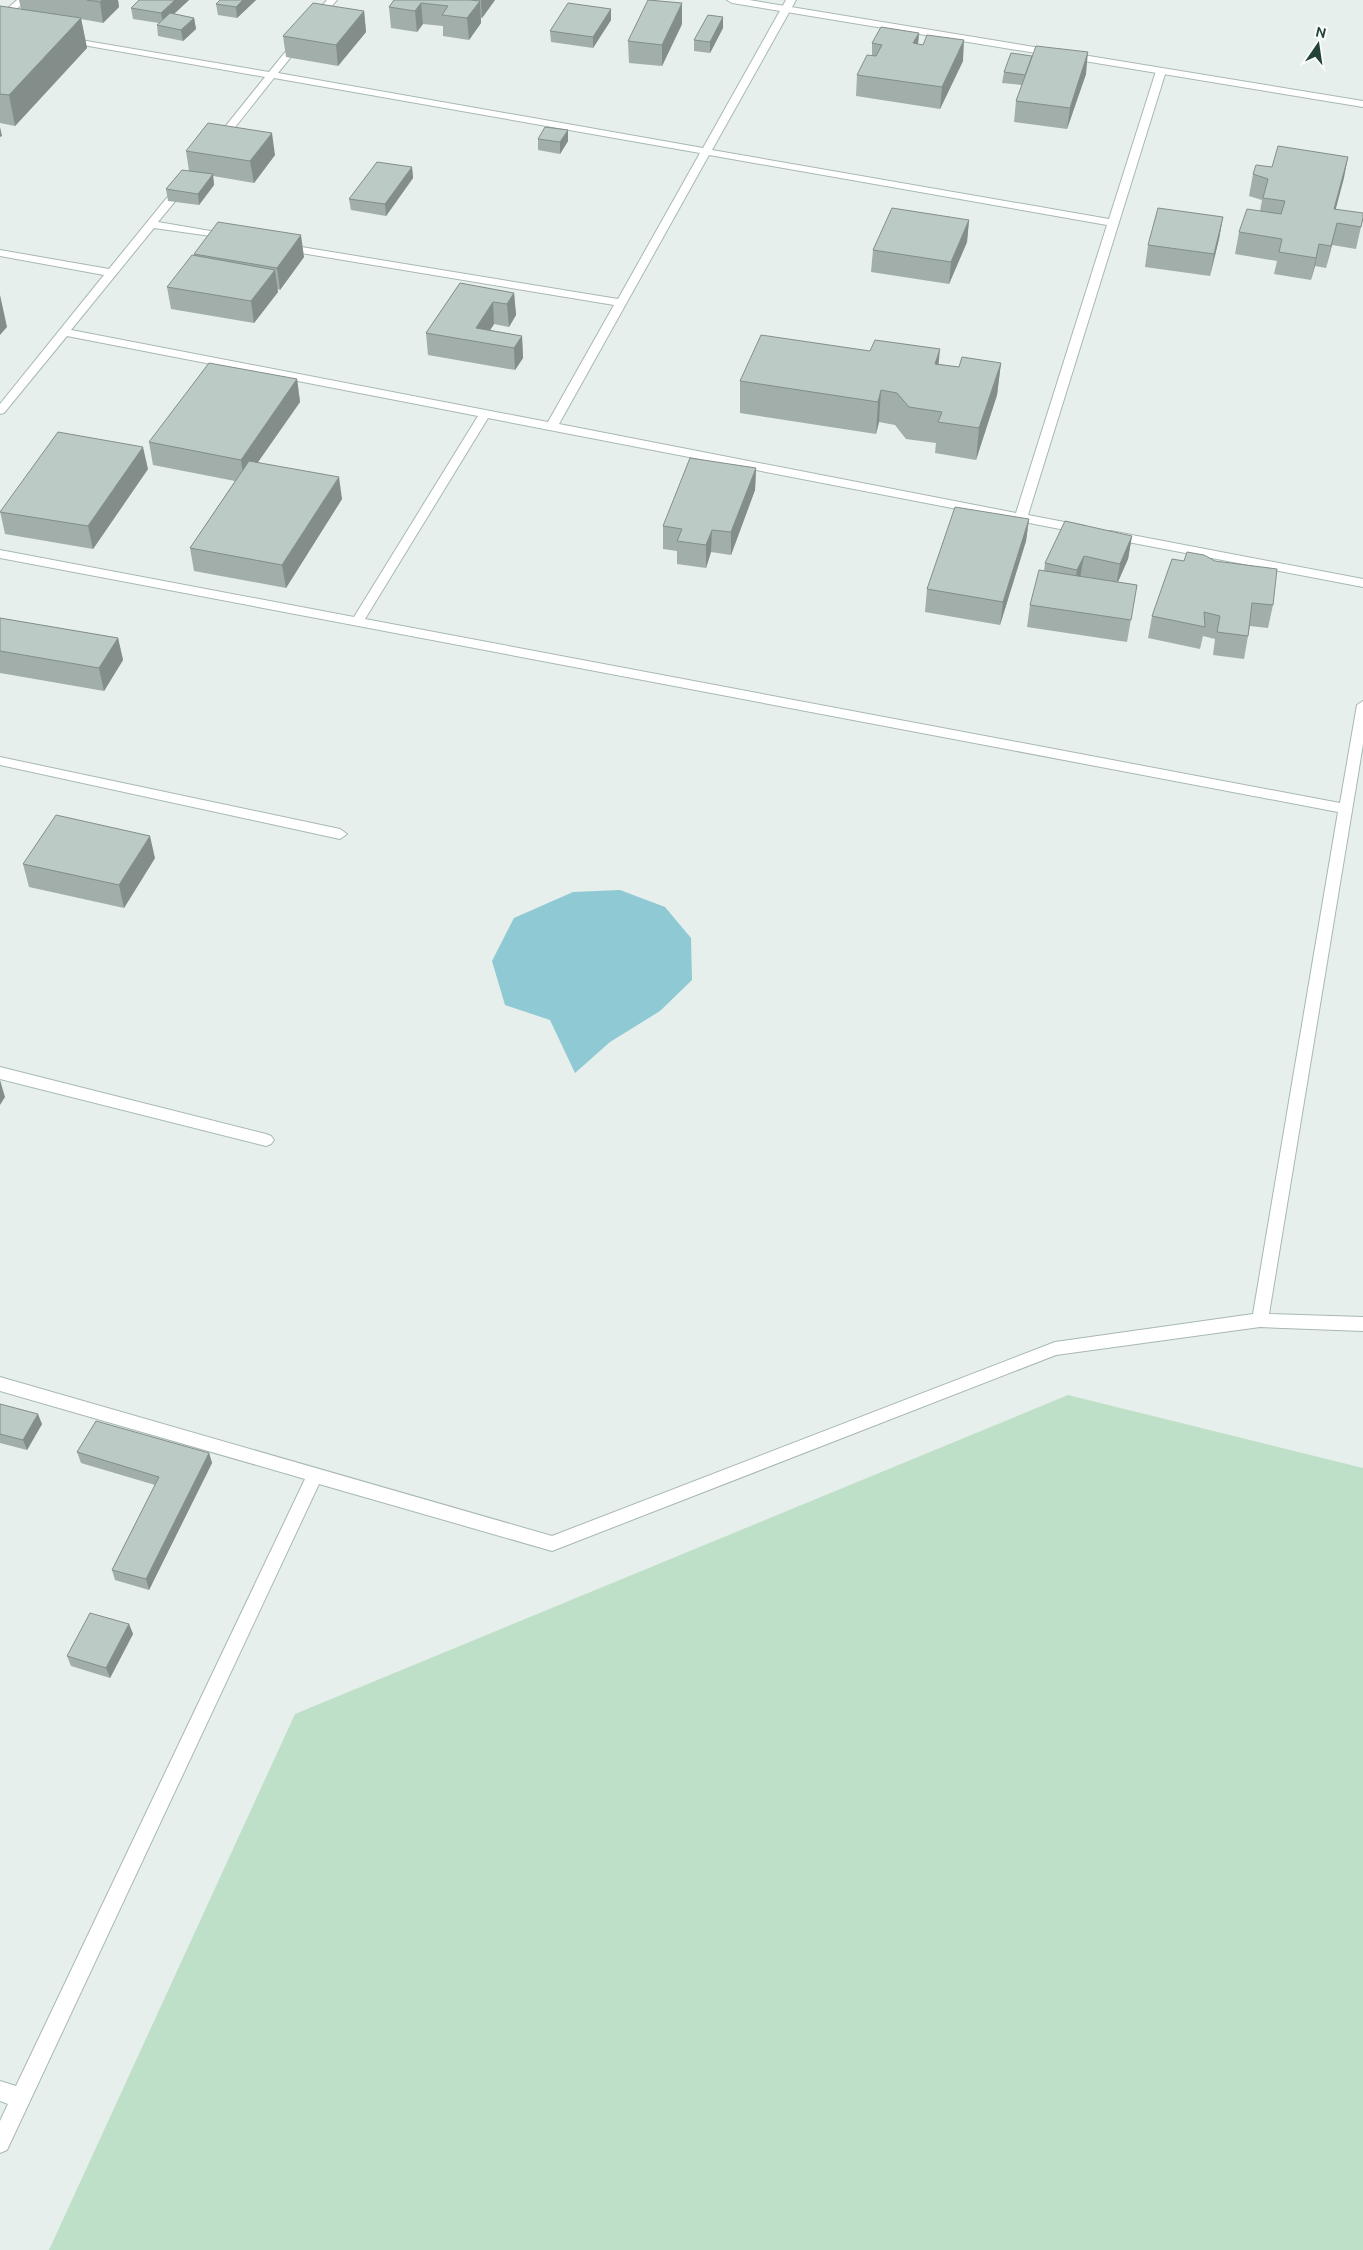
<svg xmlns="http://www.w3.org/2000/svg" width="1363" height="2250" font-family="Ubuntu,sans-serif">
	<rect width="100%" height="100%" fill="#e6efeb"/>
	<polygon fill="#bfe0c8" points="1068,1395 1363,1468 1363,2250 49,2250 295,1714"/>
	<polygon fill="#8ec9d4" points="620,890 665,907 691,938 692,980 660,1011 610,1042 575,1073 550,1020 505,1005 492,961 514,918 573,892"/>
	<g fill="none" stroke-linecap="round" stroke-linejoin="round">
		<g stroke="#a8b8b2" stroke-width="2">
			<g id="minor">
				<polygon points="17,0 27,0 0,23 0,15"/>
				<polygon points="327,0 337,0 318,22 312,22 312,18"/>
				<path d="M786,0H796L712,150L1109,219L1156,71L1161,68L1166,71L1028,515L1085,526L1087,529L1085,532L1081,533L488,418L365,619L1340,803L1357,705L1363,701V744L1269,1314L1363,1317V1331L1260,1327L1056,1355L552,1551L319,1484L7,2150L0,2153V2121L8,2104L0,2101V2081L16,2086L305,1479L0,1391V1377L552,1536L1055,1342L1253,1314L1338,812L0,558V550L354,617L478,416L67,336L4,413L0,414V404L104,275L0,256V250L109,269L178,184H186V188L158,222L228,234L233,237L232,239L154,228L71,330L548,422L614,305L283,250L278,247L283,244L618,299L700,153L274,78L221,145L217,146L212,143L265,77L66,42L61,39L63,37L269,72L295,40L298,39L303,42L278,73L703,148ZM709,155L1107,225L1016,513L559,424Z"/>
				<polygon points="1111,531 1363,579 1363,587 1107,538 1105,535 1107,532"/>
				<polygon points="0,757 340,829 347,834 340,839 0,765"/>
				<polygon points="0,1067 266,1134 271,1136 274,1140 271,1144 266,1146 0,1079"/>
			</g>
		</g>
		<g stroke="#a8b8b2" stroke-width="2">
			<polygon id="tertiary" points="727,0 749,0 1363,101 1363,107 732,3"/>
		</g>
		<use href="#minor" fill="#fff" fill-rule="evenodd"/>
		<use href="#tertiary" fill="#fff" fill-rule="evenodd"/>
	</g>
	<g fill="#a1aea9">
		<polygon points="19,0 118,0 119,7 103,23 81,19 87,48 15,126 0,123 0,6 21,9"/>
		<polygon points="135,0 189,0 174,14 194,18 196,29 183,41 158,36 157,25 159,23 133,19 131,8 139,0"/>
		<polygon points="256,0 237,18 218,15 216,4"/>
		<polygon points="394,0 495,0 482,18 481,18 481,23 469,40 443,36 443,26 423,24 417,32 391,28 389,7"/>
		<polygon points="611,9 611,20 593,48 551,42 550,31"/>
		<polygon points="364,11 366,32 338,66 286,57 283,36"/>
		<polygon points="723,17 723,28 710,53 694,51 694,40"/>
		<polygon points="682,24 662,66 629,63 628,41"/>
		<polygon points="919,33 918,44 963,61 940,109 856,96 857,75 872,55 872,43"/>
		<polygon points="1004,72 1086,74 1067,129 1014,122 1016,101 1022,85 1002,83"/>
		<polygon points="538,139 568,141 560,154 538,150"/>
		<polygon points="186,151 275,155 254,183 213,176 214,185 199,205 168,201 166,189 189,171"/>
		<polygon points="1348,157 1335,209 1363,218 1356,249 1332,245 1326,268 1315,266 1311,280 1274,274 1277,261 1235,254 1239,232 1260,211 1262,200 1249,196 1253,174 1272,167"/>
		<polygon points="412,167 413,178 386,216 351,210 349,199"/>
		<polygon points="1223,217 1219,239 1210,276 1145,267 1148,245"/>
		<polygon points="969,220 967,242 949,284 871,272 873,250"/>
		<polygon points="194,254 304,257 280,290 277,289 278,292 254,323 171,309 167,287 194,256"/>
		<polygon points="460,283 514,293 516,315 509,327 494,324 490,330 522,336 523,358 515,370 428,355 426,333"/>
		<polygon points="1001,363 997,395 976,460 935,453 936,443 906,439 895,425 879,422 876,434 740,413 740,381 939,364 959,367"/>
		<polygon points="297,379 300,402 258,462 342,499 286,588 194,571 190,548 235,481 153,465 149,442"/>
		<polygon points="756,468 755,490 731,555 711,552 706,568 677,564 677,551 663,549 663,526"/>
		<polygon points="148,469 93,549 5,534 0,511"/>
		<polygon points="1029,519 1026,541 1000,625 925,612 927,589"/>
		<polygon points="1132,536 1128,559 1118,582 1137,585 1127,642 1027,627 1030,605 1044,571 1045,563"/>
		<polygon points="1184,561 1273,605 1268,628 1250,626 1248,636 1244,659 1213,655 1215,639 1203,636 1200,649 1148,638 1152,616"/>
		<polygon points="0,618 118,638 123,660 104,691 0,673"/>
		<polygon points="155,858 124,908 29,887 23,864"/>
		<polygon points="0,1404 42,1424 27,1450 0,1443"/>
		<polygon points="77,1452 209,1453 212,1463 149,1590 115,1580 112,1570 155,1485 81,1463"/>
		<polygon points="129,1624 133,1634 110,1678 71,1666 67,1656"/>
	</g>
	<g fill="#838d89">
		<polygon points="102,0 118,0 119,7 103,23 100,2"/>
		<polygon points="175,0 189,0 163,24 161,13"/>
		<polygon points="243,0 256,0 237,18 236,7"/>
		<polygon points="481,0 495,0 482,18"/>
		<polygon points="480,1 481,23 469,40 467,18"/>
		<polygon points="421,3 423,24 417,32 415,11"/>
		<polygon points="682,3 682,24 662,66 662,45"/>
		<polygon points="611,9 611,20 593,48 593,37"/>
		<polygon points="364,11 366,32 338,66 336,45"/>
		<polygon points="723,17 723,28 710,53 710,42"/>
		<polygon points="81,18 87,48 15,126 9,95"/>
		<polygon points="194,18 196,29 183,41 181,30"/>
		<polygon points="919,33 917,54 913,43"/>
		<polygon points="964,40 963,61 940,109 942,87"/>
		<polygon points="1088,52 1086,74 1067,129 1070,108"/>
		<polygon points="0,127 2,136 0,137"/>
		<polygon points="568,130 568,141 560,154 560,142"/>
		<polygon points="272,133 275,155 254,183 250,161"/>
		<polygon points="1348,157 1344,178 1330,231 1334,209"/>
		<polygon points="412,167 413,178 386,216 385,204"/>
		<polygon points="213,174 214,185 199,205 198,194"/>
		<polygon points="1223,217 1219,239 1210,276 1214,254"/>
		<polygon points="969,220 967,242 949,284 951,262"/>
		<polygon points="1337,223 1332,245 1326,268 1331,246"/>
		<polygon points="301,235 304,257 280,290 277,268"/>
		<polygon points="1319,244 1315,266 1311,280 1316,258"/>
		<polygon points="275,270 278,292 254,323 251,301"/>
		<polygon points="514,293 516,315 509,327 507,304"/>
		<polygon points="0,295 7,327 0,335"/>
		<polygon points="493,302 494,324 482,343 476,328"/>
		<polygon points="522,336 523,358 515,370 514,348"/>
		<polygon points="940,349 937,381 935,364"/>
		<polygon points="1001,363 997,395 976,460 979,428"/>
		<polygon points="297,379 300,402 244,482 241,460"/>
		<polygon points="881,390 879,422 876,434 878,402"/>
		<polygon points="143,447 148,469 93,549 88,526"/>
		<polygon points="756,468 755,490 731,555 731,532"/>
		<polygon points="339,477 342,499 286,588 282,565"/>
		<polygon points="1029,519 1026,541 1000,625 1003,602"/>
		<polygon points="712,530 711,552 706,568 706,545"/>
		<polygon points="1132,536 1128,559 1116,586 1120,564"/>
		<polygon points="1084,556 1080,578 1073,593 1077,570"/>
		<polygon points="118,638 123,660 104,691 99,668"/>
		<polygon points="150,836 155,858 124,908 119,885"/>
		<polygon points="0,1080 5,1097 0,1105"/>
		<polygon points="38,1414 42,1424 27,1450 23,1440"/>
		<polygon points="209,1453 212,1463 149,1590 146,1579"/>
		<polygon points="129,1624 133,1634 110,1678 106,1668"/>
	</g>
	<g fill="#bbcac4" stroke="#838d89">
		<polygon points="87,0 102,0 100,2"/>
		<polygon points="139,0 175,0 161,13 131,8"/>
		<polygon points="220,0 243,0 236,7 216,4"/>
		<polygon points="394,0 470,0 480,1 467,18 442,15 448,6 421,3 415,11 389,7"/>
		<polygon points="648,0 682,3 662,45 628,41"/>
		<polygon points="313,3 364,11 336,45 283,36"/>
		<polygon points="568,3 611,9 593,37 550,31"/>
		<polygon points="0,6 81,18 9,95 0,94"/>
		<polygon points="170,13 194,18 181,30 157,25"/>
		<polygon points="708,15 723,17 710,42 694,40"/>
		<polygon points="881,27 919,33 913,43 923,45 927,35 964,40 942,87 857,75 867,55 876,56 882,45 872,43"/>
		<polygon points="1036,46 1088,52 1070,108 1016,101"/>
		<polygon points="1011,53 1032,56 1025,75 1004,72"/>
		<polygon points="208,123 272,133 250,161 186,151"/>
		<polygon points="545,127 568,130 560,142 538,139"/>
		<polygon points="1278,146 1348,157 1334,209 1363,213 1363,218 1361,227 1337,223 1331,246 1319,244 1316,258 1279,252 1282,239 1239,232 1247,209 1281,214 1285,201 1263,198 1268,179 1253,174 1256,165 1272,167"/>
		<polygon points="377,162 412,167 385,204 349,199"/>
		<polygon points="182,170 213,174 198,194 166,189"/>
		<polygon points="892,208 969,220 951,262 873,250"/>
		<polygon points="1158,208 1223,217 1214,254 1148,245"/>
		<polygon points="218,222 301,235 277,268 194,254"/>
		<polygon points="192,255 275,270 251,301 167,287"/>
		<polygon points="460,283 514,293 507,304 493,302 476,328 522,336 514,348 426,333"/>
		<polygon points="761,335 870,351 875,340 940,349 935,364 959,367 962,357 1001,363 979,428 938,422 942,412 909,407 897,393 881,390 878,402 740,381"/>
		<polygon points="209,363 297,379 241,460 149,442"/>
		<polygon points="58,432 143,447 88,526 0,512"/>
		<polygon points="690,458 756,468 731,532 712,530 706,545 677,541 682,529 663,526"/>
		<polygon points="249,461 339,477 282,565 190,548"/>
		<polygon points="955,507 1029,519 1003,602 927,589"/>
		<polygon points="1065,521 1132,536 1120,564 1084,556 1077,570 1045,563"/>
		<polygon points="1187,552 1204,555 1215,561 1277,569 1273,605 1252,603 1248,636 1217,632 1220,616 1204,612 1205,627 1152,616 1172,559 1184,561"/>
		<polygon points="1039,570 1137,585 1131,620 1030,605"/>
		<polygon points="0,618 118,638 99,668 0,651"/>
		<polygon points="56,815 150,836 119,885 23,864"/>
		<polygon points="0,1404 38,1414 23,1440 0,1434"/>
		<polygon points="96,1421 209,1453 146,1579 112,1570 159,1477 77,1452"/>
		<polygon points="90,1613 129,1624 106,1668 67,1656"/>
	</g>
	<g transform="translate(1318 45) rotate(13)" stroke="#f7fbf9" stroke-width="4" paint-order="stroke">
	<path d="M0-4L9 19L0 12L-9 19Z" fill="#24423a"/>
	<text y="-8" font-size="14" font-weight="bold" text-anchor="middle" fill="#24423a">N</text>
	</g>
</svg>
